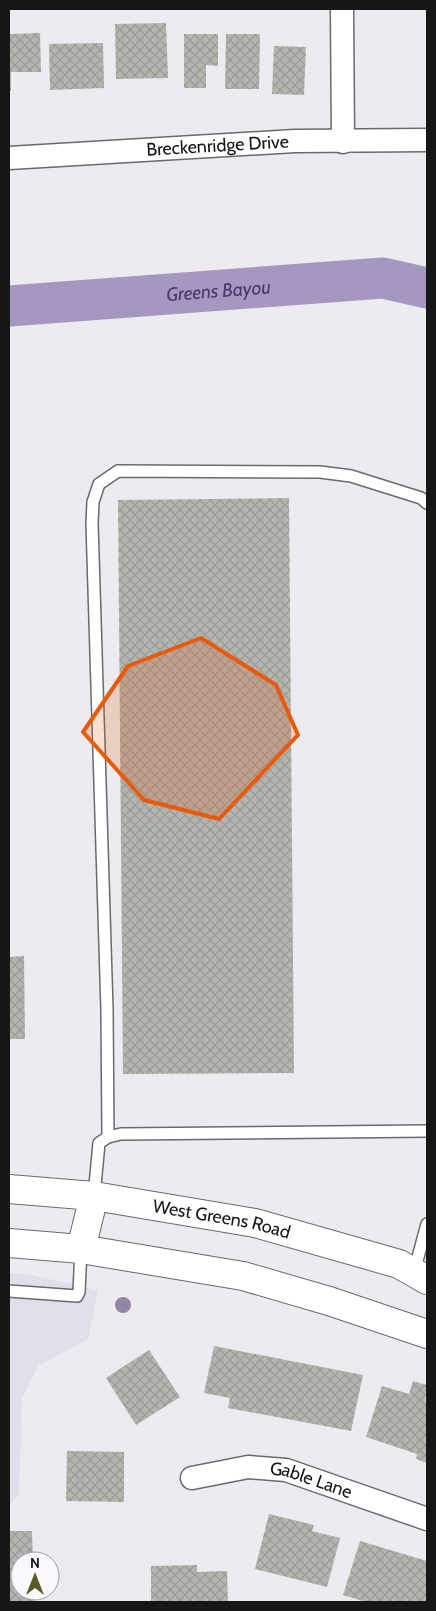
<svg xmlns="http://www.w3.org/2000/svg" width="436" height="1611" font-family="Cabin,sans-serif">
	<defs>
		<pattern id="building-cross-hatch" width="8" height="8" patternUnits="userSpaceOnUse" patternTransform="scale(1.25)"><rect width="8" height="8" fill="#b5b5b0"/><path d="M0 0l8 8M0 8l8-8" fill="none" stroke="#9b9b97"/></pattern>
	</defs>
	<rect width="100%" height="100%" fill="#edebf0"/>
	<polygon fill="#e2deea" points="9,1273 28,1274 98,1290 88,1339 38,1366 22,1399 19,1495 9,1505"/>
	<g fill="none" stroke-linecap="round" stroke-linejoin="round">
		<path stroke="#a697c1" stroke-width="41" id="s1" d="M9,306L383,278L427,288"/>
	</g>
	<g fill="url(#building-cross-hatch)">
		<polygon points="166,23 168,78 116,79 115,24"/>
		<polygon points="40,33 41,72 11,72 11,91 9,91 9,34"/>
		<polygon points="184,34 218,34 218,66 206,65 206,88 184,88"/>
		<polygon points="226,34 260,34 259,89 225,89"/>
		<polygon points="103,43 104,88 50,90 49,44"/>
		<polygon points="274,46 306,47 304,95 272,94"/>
		<polygon points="289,498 294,1073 123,1074 118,500"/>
		<polygon points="24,956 25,1039 9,1039 9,957"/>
		<polygon points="214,1346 363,1375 351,1431 228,1408 230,1398 204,1393"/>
		<polygon points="149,1350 180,1397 136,1425 106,1378"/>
		<polygon points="413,1381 427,1385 425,1402 427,1402 427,1463 416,1459 417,1454 366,1437 382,1386 409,1394"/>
		<polygon points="67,1451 124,1452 124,1502 66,1501"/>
		<polygon points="269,1514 314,1525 312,1531 340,1538 327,1587 255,1569"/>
		<polygon points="9,1531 32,1531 33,1561 20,1561 20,1591 34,1591 34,1602 9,1602"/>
		<polygon points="360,1541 427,1561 427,1602 366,1602 343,1595"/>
		<polygon points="197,1565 197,1572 227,1571 228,1602 151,1602 151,1566"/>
	</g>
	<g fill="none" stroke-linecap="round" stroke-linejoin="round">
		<g stroke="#6a696d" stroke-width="14">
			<g id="service">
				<polyline points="108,1137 107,1010 92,523 93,502 99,484 118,471 320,472 351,476 421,498 427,503"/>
				<polyline points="94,1196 99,1143 108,1137 121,1134 427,1131"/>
				<polyline points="414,1272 427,1224"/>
				<polyline points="9,1291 77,1296 79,1292 81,1249"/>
			</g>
		</g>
		<g stroke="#6a696d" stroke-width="25">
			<g id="minor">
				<polyline points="342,9 343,142"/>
				<path id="s2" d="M9,158L295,141L427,140"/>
				<path id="s3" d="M192,1478L248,1467L286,1470L427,1519"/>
			</g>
		</g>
		<g stroke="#6a696d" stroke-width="30">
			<g id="secondary">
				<path id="s4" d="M9,1189L94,1196L255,1223L399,1264L427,1280"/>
				<polyline points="9,1243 81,1249 243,1276 329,1301 427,1334"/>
				<polyline points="81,1249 94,1196"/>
			</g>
		</g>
		<use href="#service" stroke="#fff" stroke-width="11"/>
		<use href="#minor" stroke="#fff" stroke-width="22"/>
		<use href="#secondary" stroke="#fff" stroke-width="28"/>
	</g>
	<circle fill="#9385a6" cx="123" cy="1305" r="8"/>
	<path fill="#e8590c" fill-opacity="0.2" stroke="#e8590c" stroke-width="4" stroke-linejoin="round" d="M201,638L276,685L298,735L219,819L144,800L83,732L128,666Z"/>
	<g text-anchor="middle" stroke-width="4.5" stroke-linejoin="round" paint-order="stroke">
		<g font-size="18" fill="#161617" stroke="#faf8fd">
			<text dy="6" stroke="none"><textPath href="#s2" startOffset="209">Breckenridge Drive</textPath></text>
			<text dy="6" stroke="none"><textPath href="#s4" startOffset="215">West Greens Road</textPath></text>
			<text dy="6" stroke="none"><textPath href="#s3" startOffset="122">Gable Lane</textPath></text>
		</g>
		<g font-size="19" font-style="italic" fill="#4c366d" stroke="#faf8fd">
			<text dy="7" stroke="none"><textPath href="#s1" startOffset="210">Greens Bayou</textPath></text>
		</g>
	</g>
	<rect width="436" height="1611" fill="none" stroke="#161617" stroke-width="20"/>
	<g transform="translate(35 1576)"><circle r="24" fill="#faf8fd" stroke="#9f9ea1"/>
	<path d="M0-4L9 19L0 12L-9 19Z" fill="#5a5a27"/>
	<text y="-8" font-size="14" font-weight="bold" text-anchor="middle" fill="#161617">N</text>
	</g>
</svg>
